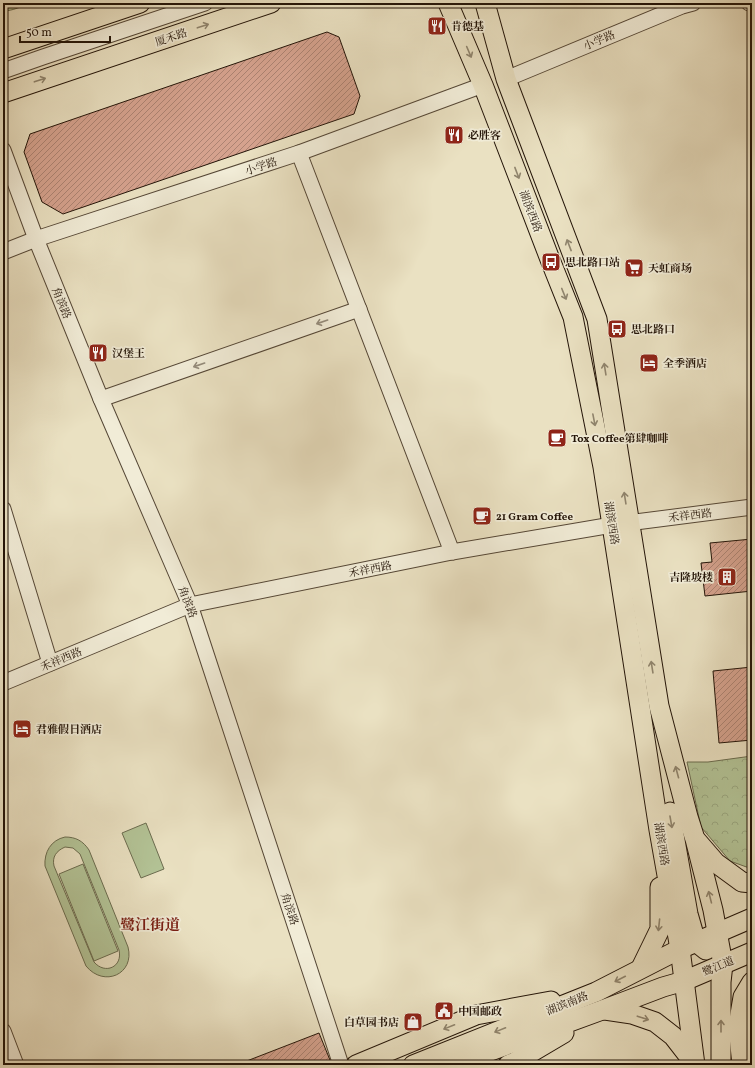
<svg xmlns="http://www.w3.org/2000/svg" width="755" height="1068" font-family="Vollkorn,'Noto Serif SC',serif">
	<defs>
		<pattern id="park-crowns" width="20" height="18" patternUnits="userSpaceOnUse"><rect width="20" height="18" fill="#b3c396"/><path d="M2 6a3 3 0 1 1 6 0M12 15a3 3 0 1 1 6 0" fill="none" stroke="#9aa780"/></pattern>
		<pattern id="building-hatch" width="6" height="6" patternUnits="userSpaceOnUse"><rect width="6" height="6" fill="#d5a28e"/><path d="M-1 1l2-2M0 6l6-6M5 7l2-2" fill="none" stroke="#ac8372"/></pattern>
	</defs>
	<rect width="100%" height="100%" fill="#eae1c2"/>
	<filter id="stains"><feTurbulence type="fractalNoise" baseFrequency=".005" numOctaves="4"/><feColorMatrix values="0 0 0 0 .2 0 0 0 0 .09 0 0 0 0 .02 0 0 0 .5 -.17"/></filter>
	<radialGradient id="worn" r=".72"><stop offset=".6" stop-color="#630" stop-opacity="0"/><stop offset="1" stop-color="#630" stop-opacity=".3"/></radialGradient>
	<g fill="#b3c396" stroke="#6b6c4f" fill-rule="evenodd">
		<path d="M3,3H31C22,6 13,11 3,11Z"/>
		<polygon points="146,823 164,869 141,878 122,833"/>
		<path d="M65,837C76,837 83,841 89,850L128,947C135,974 104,988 86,966L45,866C44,852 51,840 65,837ZM65,847L73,848L80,854L119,950C123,967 105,975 94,962L54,866C52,857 56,851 65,847Z"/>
		<polygon points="83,864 118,951 94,961 59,874"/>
	</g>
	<polygon fill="url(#park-crowns)" stroke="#6b6c4f" points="752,756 752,869 730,861 701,827 687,762 708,762"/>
	<g fill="url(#building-hatch)" stroke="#231408">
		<polygon points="327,32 339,37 360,96 354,114 63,214 42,202 24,152 30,134"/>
		<polygon points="752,539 752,591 705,596 701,563 712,562 710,543"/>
		<polygon points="752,667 752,740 719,743 713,671"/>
		<polygon points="319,1033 332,1065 239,1065 239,1064"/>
	</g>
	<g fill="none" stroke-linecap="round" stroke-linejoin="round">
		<g stroke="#554736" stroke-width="17">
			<g id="minor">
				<polyline points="749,3 752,3"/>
				<polyline points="3,71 43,57 205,3"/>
				<polyline points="506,79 682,6 693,3"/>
				<polyline points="3,150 36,239 101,399 190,605 341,1065"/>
				<polyline points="299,153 452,552"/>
				<polyline points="3,252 36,239 299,153 483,85"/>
				<polyline points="101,399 359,309"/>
				<polyline points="3,509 50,663"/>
				<polyline points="3,683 190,605 452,552 612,525 752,507"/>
				<polyline points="3,1031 16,1065"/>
			</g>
		</g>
		<g stroke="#231408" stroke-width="21">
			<g id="major">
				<polyline points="448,3 483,85 551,262 573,317 603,467 659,830 680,949 695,1065"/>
				<polyline points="485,3 506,79 597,319 659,706 688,817 695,839 713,910 723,964 721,982 721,1065"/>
				<polyline points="3,49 140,3"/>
				<polyline points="3,93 271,3"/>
				<polyline points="670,812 688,914 696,942 706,950"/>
				<polyline points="697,841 716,863 742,882 752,883"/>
				<polyline points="641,968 660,929 660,887"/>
				<polyline points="605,1010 632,1014 655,1022 673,1036 694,1063"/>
				<polyline points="356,1065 476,1015 551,1001"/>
				<polyline points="413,1065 596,992 680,949 752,918"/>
				<polyline points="452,1065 605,1009 663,987 684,981 752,952"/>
				<polyline points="508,1065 515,1062 564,1033"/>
				<polyline points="742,1065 738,1026 743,997 752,982"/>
			</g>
		</g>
		<use href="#minor" stroke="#f1ecd7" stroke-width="15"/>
		<use href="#major" stroke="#eae1c2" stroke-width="19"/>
	</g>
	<defs><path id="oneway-shaft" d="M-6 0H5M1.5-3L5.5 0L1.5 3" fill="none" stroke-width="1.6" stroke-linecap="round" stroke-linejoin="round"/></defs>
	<g stroke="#90856e">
		<use href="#oneway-shaft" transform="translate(203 26) rotate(-18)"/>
		<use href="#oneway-shaft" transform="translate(469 52) rotate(67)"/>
		<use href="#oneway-shaft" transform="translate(40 80) rotate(-18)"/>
		<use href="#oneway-shaft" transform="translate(517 173) rotate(69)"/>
		<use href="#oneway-shaft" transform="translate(569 245) rotate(-111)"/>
		<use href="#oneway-shaft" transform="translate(564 294) rotate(68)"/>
		<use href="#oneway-shaft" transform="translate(605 369) rotate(-99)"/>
		<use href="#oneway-shaft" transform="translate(594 420) rotate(79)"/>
		<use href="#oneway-shaft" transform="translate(625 498) rotate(-99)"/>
		<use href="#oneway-shaft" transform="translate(652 667) rotate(-99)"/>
		<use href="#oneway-shaft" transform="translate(677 772) rotate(-105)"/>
		<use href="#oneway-shaft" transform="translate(671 822) rotate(80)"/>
		<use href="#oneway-shaft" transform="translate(710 897) rotate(-104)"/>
		<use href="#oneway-shaft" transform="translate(659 925) rotate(96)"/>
		<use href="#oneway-shaft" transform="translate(620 979) rotate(153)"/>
		<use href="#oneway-shaft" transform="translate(643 1018) rotate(18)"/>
		<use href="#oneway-shaft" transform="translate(721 1026) rotate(-90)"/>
		<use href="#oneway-shaft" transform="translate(449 1027) rotate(158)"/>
		<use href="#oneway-shaft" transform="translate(500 1030) rotate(158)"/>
	</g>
	<g stroke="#948b7a">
		<use href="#oneway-shaft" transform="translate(322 322) rotate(161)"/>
		<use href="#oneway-shaft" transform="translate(199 365) rotate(161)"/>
	</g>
	<defs>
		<g id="restaurant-square" transform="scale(1)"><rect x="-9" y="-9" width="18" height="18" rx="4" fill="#8f2418" stroke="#f1ecd7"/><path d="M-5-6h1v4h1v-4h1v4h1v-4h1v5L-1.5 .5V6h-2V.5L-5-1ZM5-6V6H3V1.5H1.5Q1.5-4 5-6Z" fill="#fff"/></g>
		<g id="bus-square" transform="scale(1)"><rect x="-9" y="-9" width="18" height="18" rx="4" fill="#8f2418" stroke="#f1ecd7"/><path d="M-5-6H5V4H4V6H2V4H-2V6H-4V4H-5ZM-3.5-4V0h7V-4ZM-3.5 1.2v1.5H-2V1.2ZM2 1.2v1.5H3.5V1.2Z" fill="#fff"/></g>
		<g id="supermarket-square" transform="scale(1)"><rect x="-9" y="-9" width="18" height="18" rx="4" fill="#8f2418" stroke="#f1ecd7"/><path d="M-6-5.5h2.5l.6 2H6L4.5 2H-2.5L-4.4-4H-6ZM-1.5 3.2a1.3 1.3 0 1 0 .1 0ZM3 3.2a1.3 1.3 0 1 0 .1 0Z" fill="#fff"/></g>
		<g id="hotel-square" transform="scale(1)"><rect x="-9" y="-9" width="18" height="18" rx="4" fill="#8f2418" stroke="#f1ecd7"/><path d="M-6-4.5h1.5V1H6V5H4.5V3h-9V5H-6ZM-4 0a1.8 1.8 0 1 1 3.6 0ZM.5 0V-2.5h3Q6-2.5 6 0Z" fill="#fff"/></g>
		<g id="cafe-square" transform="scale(1)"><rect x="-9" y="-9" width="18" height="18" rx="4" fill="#8f2418" stroke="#f1ecd7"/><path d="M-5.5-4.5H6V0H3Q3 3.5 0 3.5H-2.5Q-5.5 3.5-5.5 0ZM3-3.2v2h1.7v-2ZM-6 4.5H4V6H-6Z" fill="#fff"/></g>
		<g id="building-square" transform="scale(1)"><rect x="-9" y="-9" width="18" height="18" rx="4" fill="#8f2418" stroke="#f1ecd7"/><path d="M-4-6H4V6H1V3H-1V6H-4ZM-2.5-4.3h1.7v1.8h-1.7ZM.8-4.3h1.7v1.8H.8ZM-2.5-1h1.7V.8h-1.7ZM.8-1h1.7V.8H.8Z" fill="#fff"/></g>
		<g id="civic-square" transform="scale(1)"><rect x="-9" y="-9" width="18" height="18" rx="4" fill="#8f2418" stroke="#f1ecd7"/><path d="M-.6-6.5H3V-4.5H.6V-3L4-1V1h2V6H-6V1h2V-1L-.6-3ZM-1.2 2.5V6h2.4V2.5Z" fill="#fff"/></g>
		<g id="shop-square" transform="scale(1)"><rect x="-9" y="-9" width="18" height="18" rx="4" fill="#8f2418" stroke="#f1ecd7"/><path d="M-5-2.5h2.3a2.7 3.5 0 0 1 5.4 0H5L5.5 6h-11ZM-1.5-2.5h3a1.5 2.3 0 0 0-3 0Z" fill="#fff"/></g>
	</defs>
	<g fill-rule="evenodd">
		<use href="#restaurant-square" x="437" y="26"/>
		<use href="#restaurant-square" x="454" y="135"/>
		<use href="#bus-square" x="551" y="262"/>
		<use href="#supermarket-square" x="634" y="268"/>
		<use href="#bus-square" x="617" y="329"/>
		<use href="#restaurant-square" x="98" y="353"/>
		<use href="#hotel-square" x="649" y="363"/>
		<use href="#cafe-square" x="557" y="438"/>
		<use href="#cafe-square" x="482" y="516"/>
		<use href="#building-square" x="727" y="577"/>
		<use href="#hotel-square" x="22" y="729"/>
		<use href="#civic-square" x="444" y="1011"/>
		<use href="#shop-square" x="413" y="1022"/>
	</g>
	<g text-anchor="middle" stroke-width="3.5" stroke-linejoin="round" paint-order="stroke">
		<g font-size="11" font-weight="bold" fill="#231408" stroke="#f1ecd7" text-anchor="start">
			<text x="451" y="30">肯德基</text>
			<text x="468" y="139">必胜客</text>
			<text x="565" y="266">思北路口站</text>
			<text x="648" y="272">天虹商场</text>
			<text x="631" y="333">思北路口</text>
			<text x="112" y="357">汉堡王</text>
			<text x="663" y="367">全季酒店</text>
			<text x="571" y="442">Tox Coffee第肆咖啡</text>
			<text x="496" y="520">21 Gram Coffee</text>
			<text x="713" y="581" text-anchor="end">吉隆坡楼</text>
			<text x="36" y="733">君雅假日酒店</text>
			<text x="458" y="1015">中国邮政</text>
			<text x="399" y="1026" text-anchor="end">白草园书店</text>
		</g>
		<g font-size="11" fill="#231408" stroke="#f1ecd7">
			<text transform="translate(171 37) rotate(-18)" y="4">厦禾路</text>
			<text transform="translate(599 40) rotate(-23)" y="4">小学路</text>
			<text transform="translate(261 166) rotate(-18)" y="4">小学路</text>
			<text transform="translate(531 211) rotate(69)" y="4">湖滨西路</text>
			<text transform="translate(62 303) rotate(68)" y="4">角滨路</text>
			<text transform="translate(690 515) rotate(-7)" y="4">禾祥西路</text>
			<text transform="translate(612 523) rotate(81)" y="4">湖滨西路</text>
			<text transform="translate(370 569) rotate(-11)" y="4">禾祥西路</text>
			<text transform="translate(188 602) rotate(69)" y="4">角滨路</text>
			<text transform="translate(61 659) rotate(-23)" y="4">禾祥西路</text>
			<text transform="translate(662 844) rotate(81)" y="4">湖滨西路</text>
			<text transform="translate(290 909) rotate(72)" y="4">角滨路</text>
			<text transform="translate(718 966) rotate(-23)" y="4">鹭江道</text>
			<text transform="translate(567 1003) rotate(-22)" y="4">湖滨南路</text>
		</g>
		<g font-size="15" font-weight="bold" fill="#7a1f14" stroke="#f1ecd7">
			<text x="150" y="930">鹭江街道</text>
		</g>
	</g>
	<rect width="755" height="1068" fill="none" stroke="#eae1c2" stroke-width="16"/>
	<rect x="4" y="4" width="747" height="1060" fill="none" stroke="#231408" stroke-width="2"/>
	<rect x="8" y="8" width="739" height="1052" fill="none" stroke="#231408"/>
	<path d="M20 36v6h90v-6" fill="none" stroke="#231408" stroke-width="2"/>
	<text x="26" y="36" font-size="12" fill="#231408" stroke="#f1ecd7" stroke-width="3" paint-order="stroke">50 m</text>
	<rect width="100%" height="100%" filter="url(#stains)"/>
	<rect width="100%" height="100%" fill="url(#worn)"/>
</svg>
